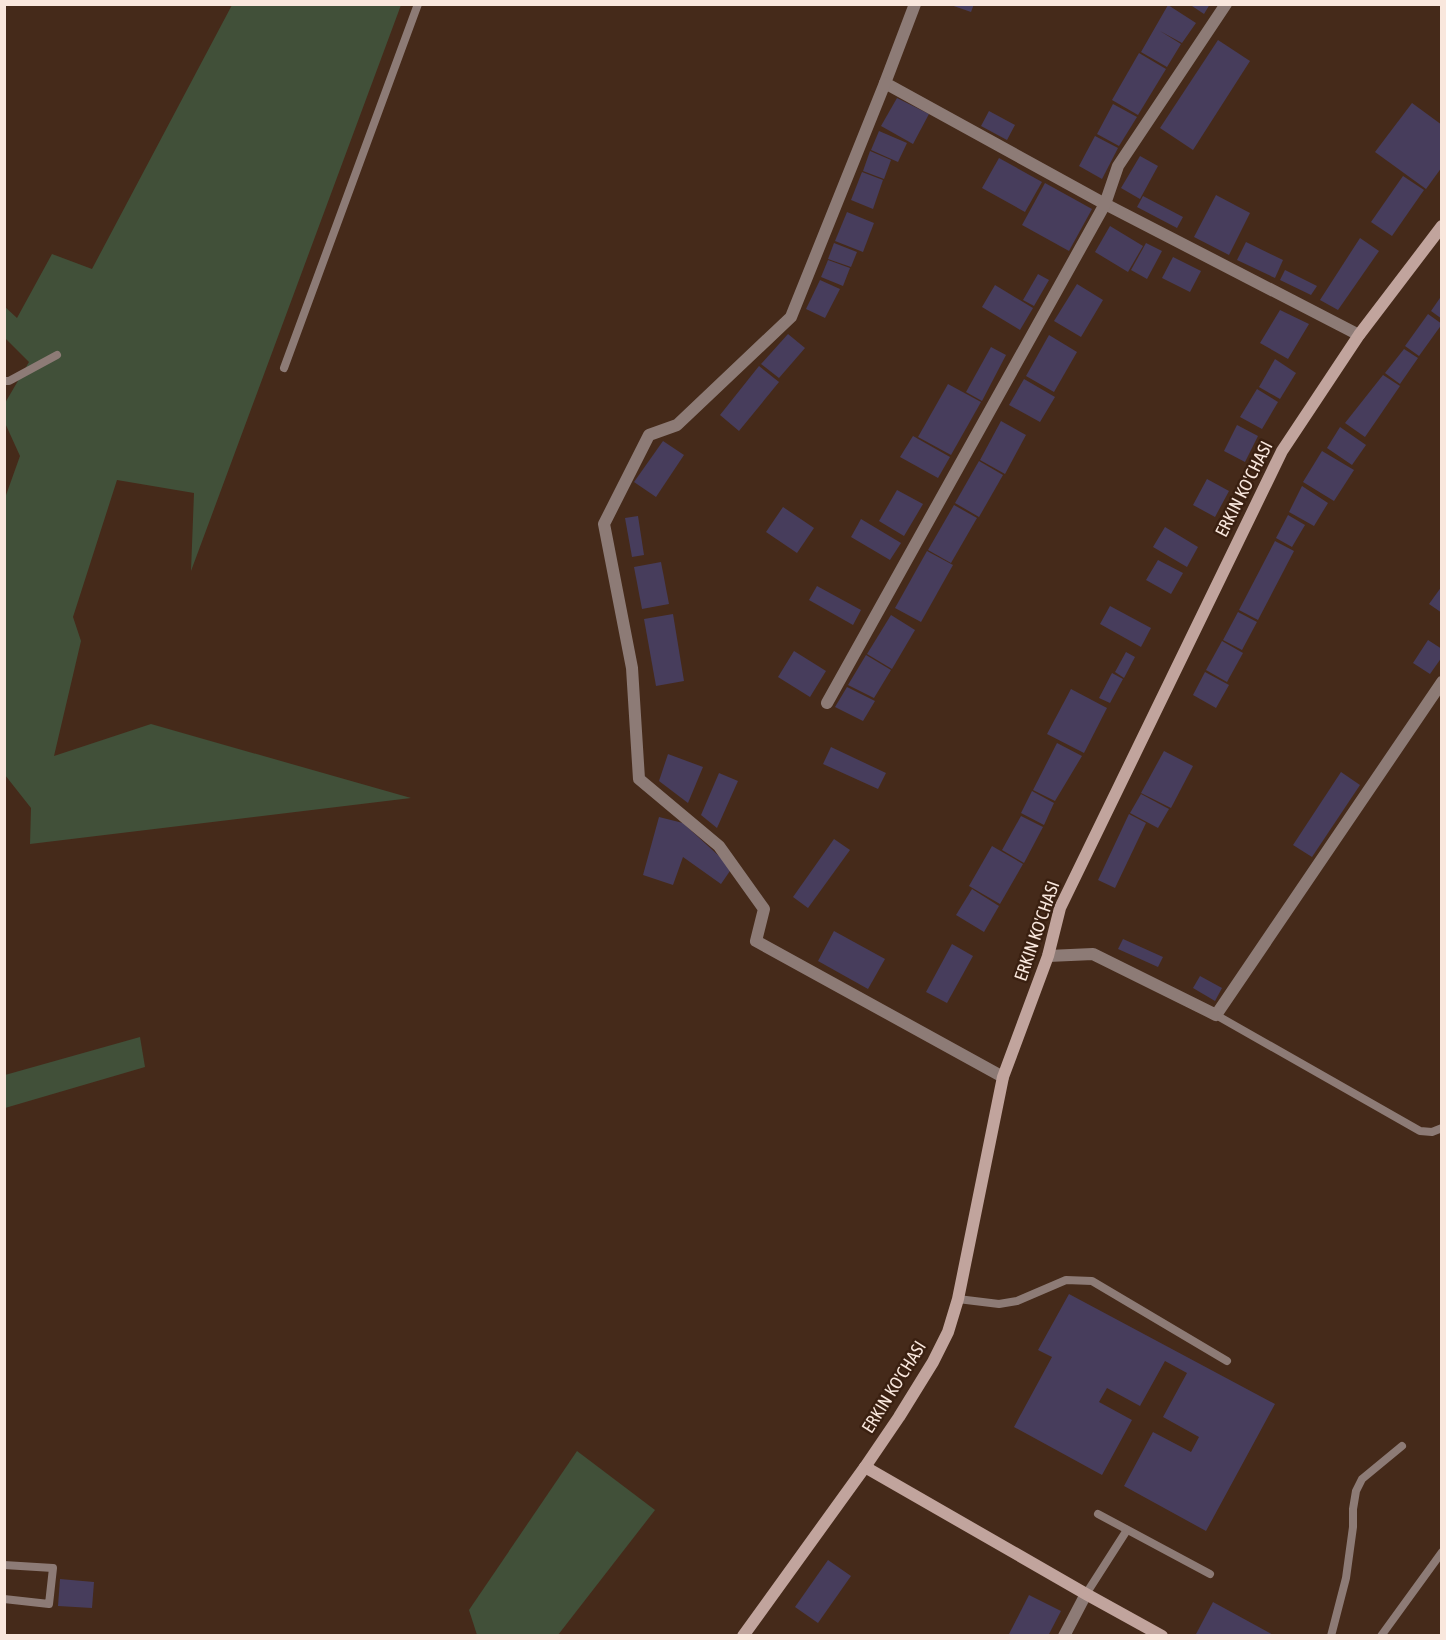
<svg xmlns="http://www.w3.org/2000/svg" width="1446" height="1640" font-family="'Asap Condensed',sans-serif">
	<rect width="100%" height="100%" fill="#452a1a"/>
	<g fill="#415039">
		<polygon points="232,5 401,5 191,571 194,493 117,480 73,617 81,641 54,756 151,724 411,798 30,844 31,808 5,775 5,498 20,456 5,423 5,403 29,362 5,338 4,306 17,318 52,254 92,269"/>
		<polygon points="140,1037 145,1067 5,1108 5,1075"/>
		<polygon points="577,1451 655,1510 558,1635 477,1635 469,1610"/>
	</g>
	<g fill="#473d5c">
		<polygon points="948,4 974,4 971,12"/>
		<polygon points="1189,4 1210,4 1204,14"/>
		<polygon points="1168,5 1196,23 1182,43 1160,31 1181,44 1167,67 1141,52"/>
		<polygon points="1218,40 1250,61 1193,150 1160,128"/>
		<polygon points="1139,53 1166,69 1138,115 1112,100"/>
		<polygon points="897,98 929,114 913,144 881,126"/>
		<polygon points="1412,103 1442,125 1442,167 1426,189 1375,152"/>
		<polygon points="1113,104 1137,117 1119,146 1097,134"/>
		<polygon points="989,111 1015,125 1007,140 981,126"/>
		<polygon points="879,131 907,143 898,162 871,150"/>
		<polygon points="1095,136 1118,148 1102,179 1079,166"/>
		<polygon points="870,151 891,160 884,179 863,171"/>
		<polygon points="1140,156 1158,166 1140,199 1121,188"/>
		<polygon points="999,158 1042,182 1025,212 982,188"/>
		<polygon points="862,172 883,180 873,209 851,200"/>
		<polygon points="1403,176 1424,190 1392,236 1371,222"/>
		<polygon points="1045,183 1092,209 1069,251 1022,225"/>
		<polygon points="1216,195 1250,213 1229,255 1194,237"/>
		<polygon points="1143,196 1183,217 1177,228 1137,207"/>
		<polygon points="847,212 874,223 863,252 835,241"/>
		<polygon points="1110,226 1143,246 1128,272 1095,252"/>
		<polygon points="1360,238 1379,251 1338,310 1320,300"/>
		<polygon points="1246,242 1283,260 1275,278 1237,260"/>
		<polygon points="834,243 857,252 851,267 828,259"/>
		<polygon points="1146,243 1162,251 1147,279 1131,270"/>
		<polygon points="1173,257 1201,271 1190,292 1162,278"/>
		<polygon points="828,260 850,268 843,286 821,277"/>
		<polygon points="1285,270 1317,286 1311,295 1280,280"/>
		<polygon points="1038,274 1049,280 1034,306 1023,300"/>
		<polygon points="820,280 840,289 825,318 806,309"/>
		<polygon points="1077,284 1103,300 1081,337 1054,321"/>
		<polygon points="995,285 1033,308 1020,330 982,307"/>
		<polygon points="1442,295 1442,319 1431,311"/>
		<polygon points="1280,310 1309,324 1288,359 1260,343"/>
		<polygon points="1428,314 1442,324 1419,356 1405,346"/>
		<polygon points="788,334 805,348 779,378 761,364"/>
		<polygon points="1049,335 1077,352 1054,392 1026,376"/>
		<polygon points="991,347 1006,355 982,401 966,392"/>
		<polygon points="1404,349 1418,358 1400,384 1385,373"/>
		<polygon points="1275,359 1296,373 1280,399 1259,387"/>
		<polygon points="759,366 779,382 739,431 720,415"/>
		<polygon points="1383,375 1400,386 1365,437 1345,423"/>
		<polygon points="1024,379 1055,397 1040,422 1009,405"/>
		<polygon points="948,384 981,402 951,455 918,437"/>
		<polygon points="1257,389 1278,402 1262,429 1240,417"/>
		<polygon points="1001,421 1026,435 1005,474 980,460"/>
		<polygon points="1237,425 1258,436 1245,462 1224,451"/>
		<polygon points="1340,427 1366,445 1352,465 1327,448"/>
		<polygon points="913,436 950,457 938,478 900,457"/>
		<polygon points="663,441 684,455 656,497 634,482"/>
		<polygon points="1322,451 1354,470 1334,501 1303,482"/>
		<polygon points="979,461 1003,475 979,517 955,503"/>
		<polygon points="1207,479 1229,491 1215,517 1193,505"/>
		<polygon points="1302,486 1328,503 1314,526 1289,512"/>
		<polygon points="897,490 923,504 904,536 879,521"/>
		<polygon points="954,505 977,518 951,563 928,550"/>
		<polygon points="783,507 814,528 797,553 766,532"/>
		<polygon points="1288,515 1305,525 1292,547 1276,538"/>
		<polygon points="638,516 644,555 632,557 625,518"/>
		<polygon points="861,519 901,543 890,560 851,537"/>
		<polygon points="1165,527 1198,547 1187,567 1153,547"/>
		<polygon points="1275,541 1294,551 1258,620 1239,610"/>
		<polygon points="927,551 953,565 921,622 895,608"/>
		<polygon points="1158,560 1183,573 1171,594 1146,580"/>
		<polygon points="661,562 669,604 642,609 634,567"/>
		<polygon points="817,586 861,610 853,625 809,600"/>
		<polygon points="1442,586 1442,613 1429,604"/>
		<polygon points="1110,606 1151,628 1141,647 1100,624"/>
		<polygon points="1238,612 1257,622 1242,650 1223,640"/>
		<polygon points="673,614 684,681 656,686 644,619"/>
		<polygon points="891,615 915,630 892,669 867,654"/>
		<polygon points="1428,640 1442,649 1442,657 1430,674 1413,663"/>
		<polygon points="1222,641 1243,653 1227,682 1206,670"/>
		<polygon points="794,651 826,671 810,697 778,677"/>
		<polygon points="1126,652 1135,657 1124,678 1115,672"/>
		<polygon points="866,655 891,670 874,698 848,685"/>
		<polygon points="1205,672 1229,685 1216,708 1193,695"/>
		<polygon points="1112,673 1123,679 1110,703 1099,698"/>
		<polygon points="847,687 875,701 863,721 835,707"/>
		<polygon points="1071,689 1107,708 1084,753 1047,734"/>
		<polygon points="1057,743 1082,756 1055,801 1033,790"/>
		<polygon points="831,747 886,773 878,789 823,764"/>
		<polygon points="1164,751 1193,766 1171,808 1141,793"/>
		<polygon points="668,754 703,767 688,803 659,781"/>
		<polygon points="1341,772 1360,785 1312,857 1293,845"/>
		<polygon points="719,773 738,781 717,828 701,815"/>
		<polygon points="1032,791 1054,803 1044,825 1021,813"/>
		<polygon points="1141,794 1169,809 1158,828 1130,813"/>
		<polygon points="1129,814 1146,823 1115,888 1098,880"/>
		<polygon points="1021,816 1043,827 1024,863 1002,850"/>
		<polygon points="659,817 683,823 732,868 721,884 683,857 673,885 643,875"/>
		<polygon points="834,839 850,850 808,908 793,897"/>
		<polygon points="992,846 1023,864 1000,904 969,886"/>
		<polygon points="972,889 999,906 984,932 956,915"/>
		<polygon points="834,931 885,959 868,989 818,961"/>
		<polygon points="1123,939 1163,957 1158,967 1118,949"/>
		<polygon points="952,944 973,956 947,1003 926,992"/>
		<polygon points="1200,976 1222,988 1215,1001 1193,988"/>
		<polygon points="1069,1294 1275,1404 1206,1531 1124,1486 1153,1432 1191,1452 1199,1437 1163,1417 1187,1373 1165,1361 1140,1406 1107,1388 1099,1402 1132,1420 1102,1475 1014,1427 1052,1357 1038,1350"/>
		<polygon points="828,1560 851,1576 818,1623 795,1607"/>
		<polygon points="60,1579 94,1582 92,1608 58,1606"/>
		<polygon points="1029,1595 1061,1611 1048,1636 1008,1636"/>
		<polygon points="1213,1602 1275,1636 1195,1636"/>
	</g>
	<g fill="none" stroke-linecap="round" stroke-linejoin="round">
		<g stroke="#8d7b76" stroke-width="8">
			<polyline points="284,368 418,4"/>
			<polyline points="4,381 9,381 57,355"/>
			<polyline points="1216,1015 1420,1131 1432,1132 1442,1128"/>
			<polyline points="958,1299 999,1304 1017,1301 1066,1280 1092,1281 1227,1361"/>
			<polyline points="1098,1514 1210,1574"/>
			<polyline points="4,1565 53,1568 49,1604 4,1599"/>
			<polyline points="1086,1594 1127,1530"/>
			<polyline points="1331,1636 1346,1578 1353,1527 1353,1509 1356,1491 1362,1479 1402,1446"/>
			<polyline points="1381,1636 1442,1552"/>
		</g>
		<g stroke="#8d7b76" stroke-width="12">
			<polyline points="915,4 885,83 1105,204 1359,335"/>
			<polyline points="885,83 791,317 677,425 649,435 604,524 632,668 639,779 719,846 764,909 756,941 1003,1077"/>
			<polyline points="827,703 1105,204 1118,166 1226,4"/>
			<polyline points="1048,956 1093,954 1216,1015 1442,682"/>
			<polyline points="1064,1636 1086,1594"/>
		</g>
		<g stroke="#c1a49d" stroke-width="12">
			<polyline points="865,1467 1086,1594 1162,1636"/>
			<polyline points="743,1636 865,1467 899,1417 933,1362 948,1332 958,1299 1003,1077 1048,956 1060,908 1282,451 1359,335 1442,226"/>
		</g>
	</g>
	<g text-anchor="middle" stroke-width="5" stroke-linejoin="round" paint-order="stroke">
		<g font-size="18" fill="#f9e7dd" stroke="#3a2011">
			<text transform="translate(1244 489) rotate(-63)" y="6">ERKIN KO'CHASI</text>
			<text transform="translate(1037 931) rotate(-71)" y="6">ERKIN KO'CHASI</text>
			<text transform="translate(894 1387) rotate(-58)" y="6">ERKIN KO'CHASI</text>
		</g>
	</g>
	<rect width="1446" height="1640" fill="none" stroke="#f9e7dd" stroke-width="12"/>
</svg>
